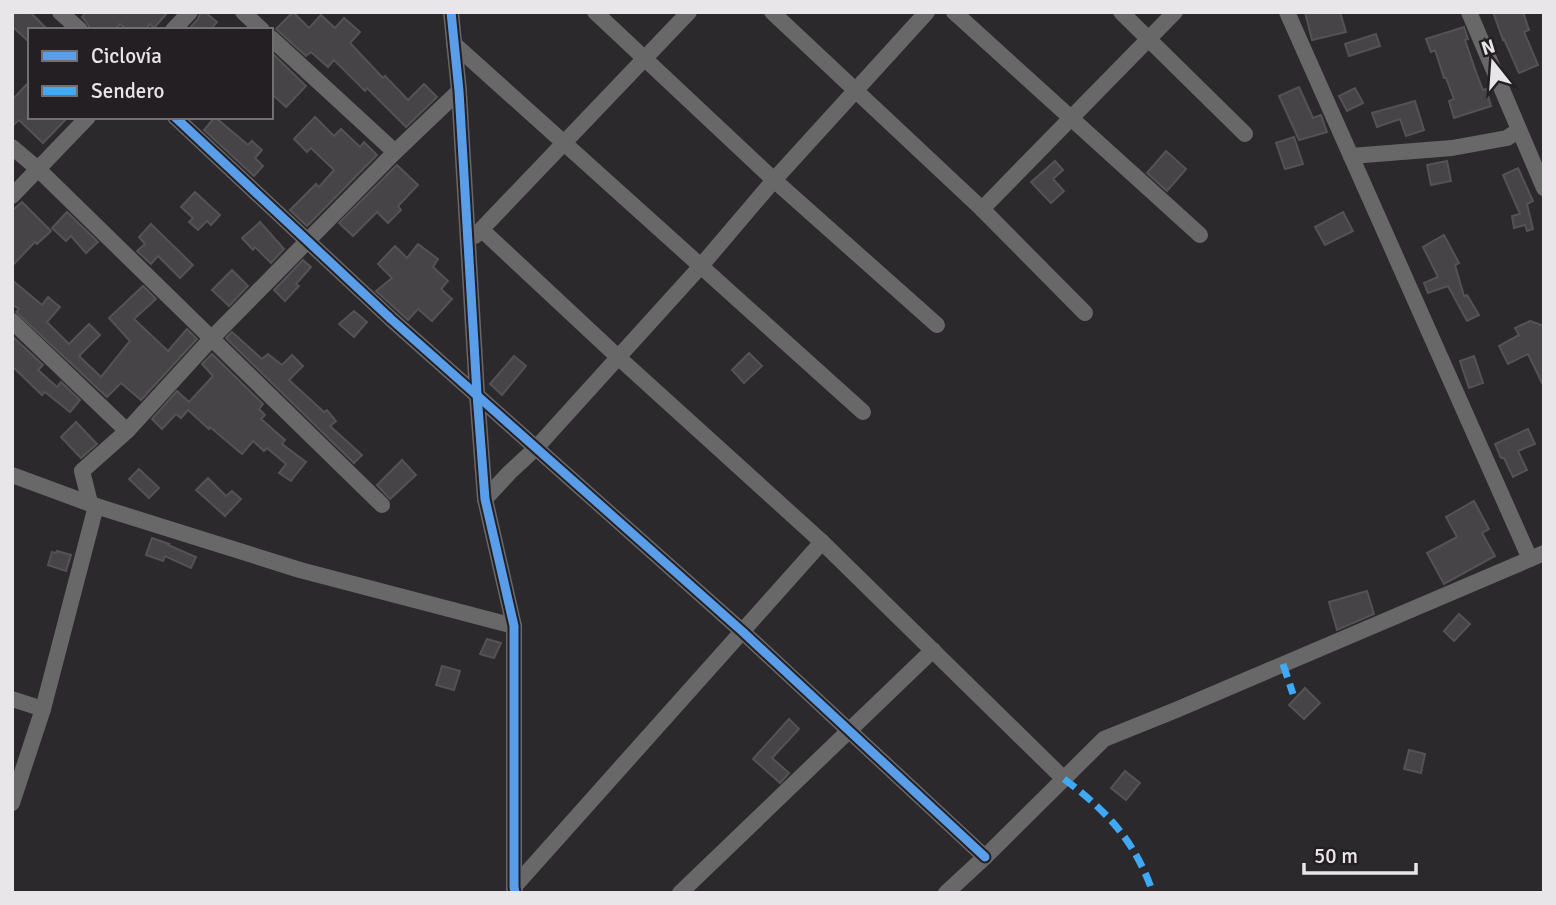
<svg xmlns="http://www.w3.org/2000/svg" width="1556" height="905" font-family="Signika,sans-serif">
	<rect width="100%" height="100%" fill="#2c292c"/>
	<g fill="#464446" stroke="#545254" stroke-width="2">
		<polygon points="12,12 30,12 48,30 30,30 30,43 12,26"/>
		<polygon points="86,12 168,12 154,28 150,24 145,30 127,30 120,24 115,30 91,30 87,23 82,17"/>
		<polygon points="201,12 205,12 217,22 210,30 188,30 198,19"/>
		<polygon points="293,12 309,28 321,15 335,28 344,18 360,32 350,43 383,78 385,76 408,100 424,84 437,97 406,127 367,88 365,91 334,60 328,67 311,52 306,56 276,29"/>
		<polygon points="1305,12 1340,12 1346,32 1312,40"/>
		<polygon points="1493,12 1523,12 1529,30 1524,32 1538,65 1519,73 1504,39 1503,40"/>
		<polygon points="1464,27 1468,39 1465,40 1476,72 1483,90 1486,89 1491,106 1454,118 1449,101 1454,99 1446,78 1444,78 1435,50 1431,52 1426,39"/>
		<polygon points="1376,34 1380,46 1349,56 1345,44"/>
		<polygon points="271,52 306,86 286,107 271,93"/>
		<polygon points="30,81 30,117 68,117 43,143 19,120 12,126 12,100"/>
		<polygon points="1299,87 1313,118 1321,115 1327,132 1299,140 1279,96"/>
		<polygon points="1355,88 1363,103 1347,111 1339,96"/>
		<polygon points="1415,101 1424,130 1406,136 1400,119 1377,127 1372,113"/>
		<polygon points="215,117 248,145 252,141 262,150 255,158 263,166 254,176 204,130"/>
		<polygon points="315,117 334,136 341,129 360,147 364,142 377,155 307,226 290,210 316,184 319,187 334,170 311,148 307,152 294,139"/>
		<polygon points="1294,137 1303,164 1285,169 1276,143"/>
		<polygon points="1166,151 1186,169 1167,191 1147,173"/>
		<polygon points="1055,161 1063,170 1053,179 1064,191 1051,203 1031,182"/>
		<polygon points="1447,161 1451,181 1431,185 1427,165"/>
		<polygon points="397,165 418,185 398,206 401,210 388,223 377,212 353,236 339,223"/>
		<polygon points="1518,168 1533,201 1527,204 1533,229 1527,231 1525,225 1514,228 1512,216 1520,214 1503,175"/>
		<polygon points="195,192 220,215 211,225 207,221 198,230 189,222 193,218 181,207"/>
		<polygon points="22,202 51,231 37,244 35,242 12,266 12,211"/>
		<polygon points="67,212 98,242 86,253 71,236 66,241 52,228"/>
		<polygon points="1343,212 1353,231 1325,245 1315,227"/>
		<polygon points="260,222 284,249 271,263 255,247 253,250 242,238"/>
		<polygon points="151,224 193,265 180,278 158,256 151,264 137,251 145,244 139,237"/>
		<polygon points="1444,235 1459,263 1455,265 1464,296 1467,295 1479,315 1467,321 1448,286 1428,293 1424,283 1438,277 1423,247"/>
		<polygon points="418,244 438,259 433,267 448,281 441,289 452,299 432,321 418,309 408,320 376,291 392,278 378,264 395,246 407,258"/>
		<polygon points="303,260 311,267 296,284 299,286 285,301 274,290"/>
		<polygon points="232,270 248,286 229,306 212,290"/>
		<polygon points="12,280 42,305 48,297 60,307 47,322 69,344 89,324 100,335 79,356 101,377 130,341 109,318 143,286 156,299 134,319 168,351 187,329 197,339 141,400 121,383 107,397 16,312 19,309 12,304"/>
		<polygon points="354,311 367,322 354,337 339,324"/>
		<polygon points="1530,321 1544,326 1544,387 1528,354 1508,364 1499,346 1519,335 1515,328"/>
		<polygon points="232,332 262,359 268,354 282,365 292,355 303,366 289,380 324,412 327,410 336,421 330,426 362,455 354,463 226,338"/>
		<polygon points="12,336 43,365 38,370 57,387 61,382 80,400 70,412 45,392 42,395 12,366"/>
		<polygon points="749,353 762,366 744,383 732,370"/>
		<polygon points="212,354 263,404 259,409 265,415 261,419 285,440 282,444 306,462 291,481 279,473 286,464 267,448 264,451 253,441 242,454 210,427 209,429 188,410 181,418 176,414 162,429 152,419 177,391 189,402 213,376 202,364"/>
		<polygon points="514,356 526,366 502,395 490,384"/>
		<polygon points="1474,356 1483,383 1469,388 1460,361"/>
		<polygon points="76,422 97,444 81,458 61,437"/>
		<polygon points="1528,429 1535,444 1518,451 1527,470 1513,477 1504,458 1501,458 1495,444"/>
		<polygon points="402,460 416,475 390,499 377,485"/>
		<polygon points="139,469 159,488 149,498 129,479"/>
		<polygon points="208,478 226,496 232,491 241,499 225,516 196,490"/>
		<polygon points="1474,501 1489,529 1482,533 1495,556 1444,584 1427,553 1457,537 1446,517"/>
		<polygon points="152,538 169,544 168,545 196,557 191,568 165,556 163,561 146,555"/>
		<polygon points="57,551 71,555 66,571 48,565 52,552 56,553"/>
		<polygon points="1367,591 1374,614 1337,630 1329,602"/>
		<polygon points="1459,614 1470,624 1454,641 1444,631"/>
		<polygon points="487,639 501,643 494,658 480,654"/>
		<polygon points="442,666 460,671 454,690 436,685"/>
		<polygon points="1305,688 1320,703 1304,719 1289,705"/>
		<polygon points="789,719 799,729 772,758 789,773 780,783 753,759"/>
		<polygon points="1409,750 1425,754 1421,773 1404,769"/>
		<polygon points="1125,771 1140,783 1126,800 1111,788"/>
	</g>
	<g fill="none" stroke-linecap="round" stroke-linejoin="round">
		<g stroke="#696869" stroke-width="16">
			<polyline points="60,12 80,30"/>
			<polyline points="243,12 262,30"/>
			<polyline points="451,12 459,91 477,394 485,499 514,626 514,887 515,893"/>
			<polyline points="595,12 774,180 937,325"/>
			<polyline points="772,12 982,209 1085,313"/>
			<polyline points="954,12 1200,235"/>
			<polyline points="1121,12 1245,134"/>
			<polyline points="1287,12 1530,559"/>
			<polyline points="1469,12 1544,188"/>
			<polyline points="173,30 190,12"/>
			<polyline points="271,38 395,152"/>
			<polyline points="454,44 863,412"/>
			<polyline points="175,117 391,319 743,632 985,857"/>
			<polyline points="12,147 38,169 382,505"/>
			<polyline points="1351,156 1452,148 1507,138 1519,130"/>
			<polyline points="12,196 88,117"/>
			<polyline points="982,209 1175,12"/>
			<polyline points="482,230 618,357 822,542 1064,779"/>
			<polyline points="475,236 689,12"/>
			<polyline points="12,321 127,431"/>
			<polyline points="12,475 96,506 300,570 514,626"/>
			<polyline points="485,499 509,473 536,448 700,267 774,180 927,12"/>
			<polyline points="90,503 82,471 127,431 211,339 395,152 459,91"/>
			<polyline points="12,699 43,709"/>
			<polyline points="12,803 43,709 96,506"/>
			<polyline points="514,887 822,542"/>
			<polyline points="680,893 933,650"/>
			<polyline points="946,893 985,857 1104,739 1176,710 1544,553"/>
		</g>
		<g stroke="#3fa9f5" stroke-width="7" stroke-dasharray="14 7" stroke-linecap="butt">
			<polyline points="1283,664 1293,694"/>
			<path d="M1064,779C1107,811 1135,841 1153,893"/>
		</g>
		<g stroke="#231f23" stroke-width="13">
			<g id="cycleway">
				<polyline points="451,12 459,91 477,394 485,499 514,626 514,887 515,893"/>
				<polyline points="175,117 391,319 743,632 985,857"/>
			</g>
		</g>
		<use href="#cycleway" stroke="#5a9eea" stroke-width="9"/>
	</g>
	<rect width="1556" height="905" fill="none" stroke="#e9e6e9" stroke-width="28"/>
	<rect x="28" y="28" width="245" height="91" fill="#231f23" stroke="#726f72" stroke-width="2"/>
	<rect x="42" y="51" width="35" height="10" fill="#5a9eea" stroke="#726f72" stroke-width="2"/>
	<text x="91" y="63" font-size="21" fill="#e9e6e9">Ciclovía</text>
	<rect x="42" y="86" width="35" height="10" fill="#3fa9f5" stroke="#726f72" stroke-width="2"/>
	<text x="91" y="98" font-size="21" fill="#e9e6e9">Sendero</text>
	<g transform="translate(1493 63) rotate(343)" stroke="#231f23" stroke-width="5" paint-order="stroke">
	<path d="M0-5L12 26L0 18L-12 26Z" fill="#e9e6e9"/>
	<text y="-10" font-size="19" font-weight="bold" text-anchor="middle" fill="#e9e6e9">N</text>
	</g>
	<path d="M1304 863v10h112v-10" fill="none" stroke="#e9e6e9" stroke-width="3.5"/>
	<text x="1314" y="863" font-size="21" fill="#e9e6e9" stroke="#231f23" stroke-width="5" paint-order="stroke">50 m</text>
</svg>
